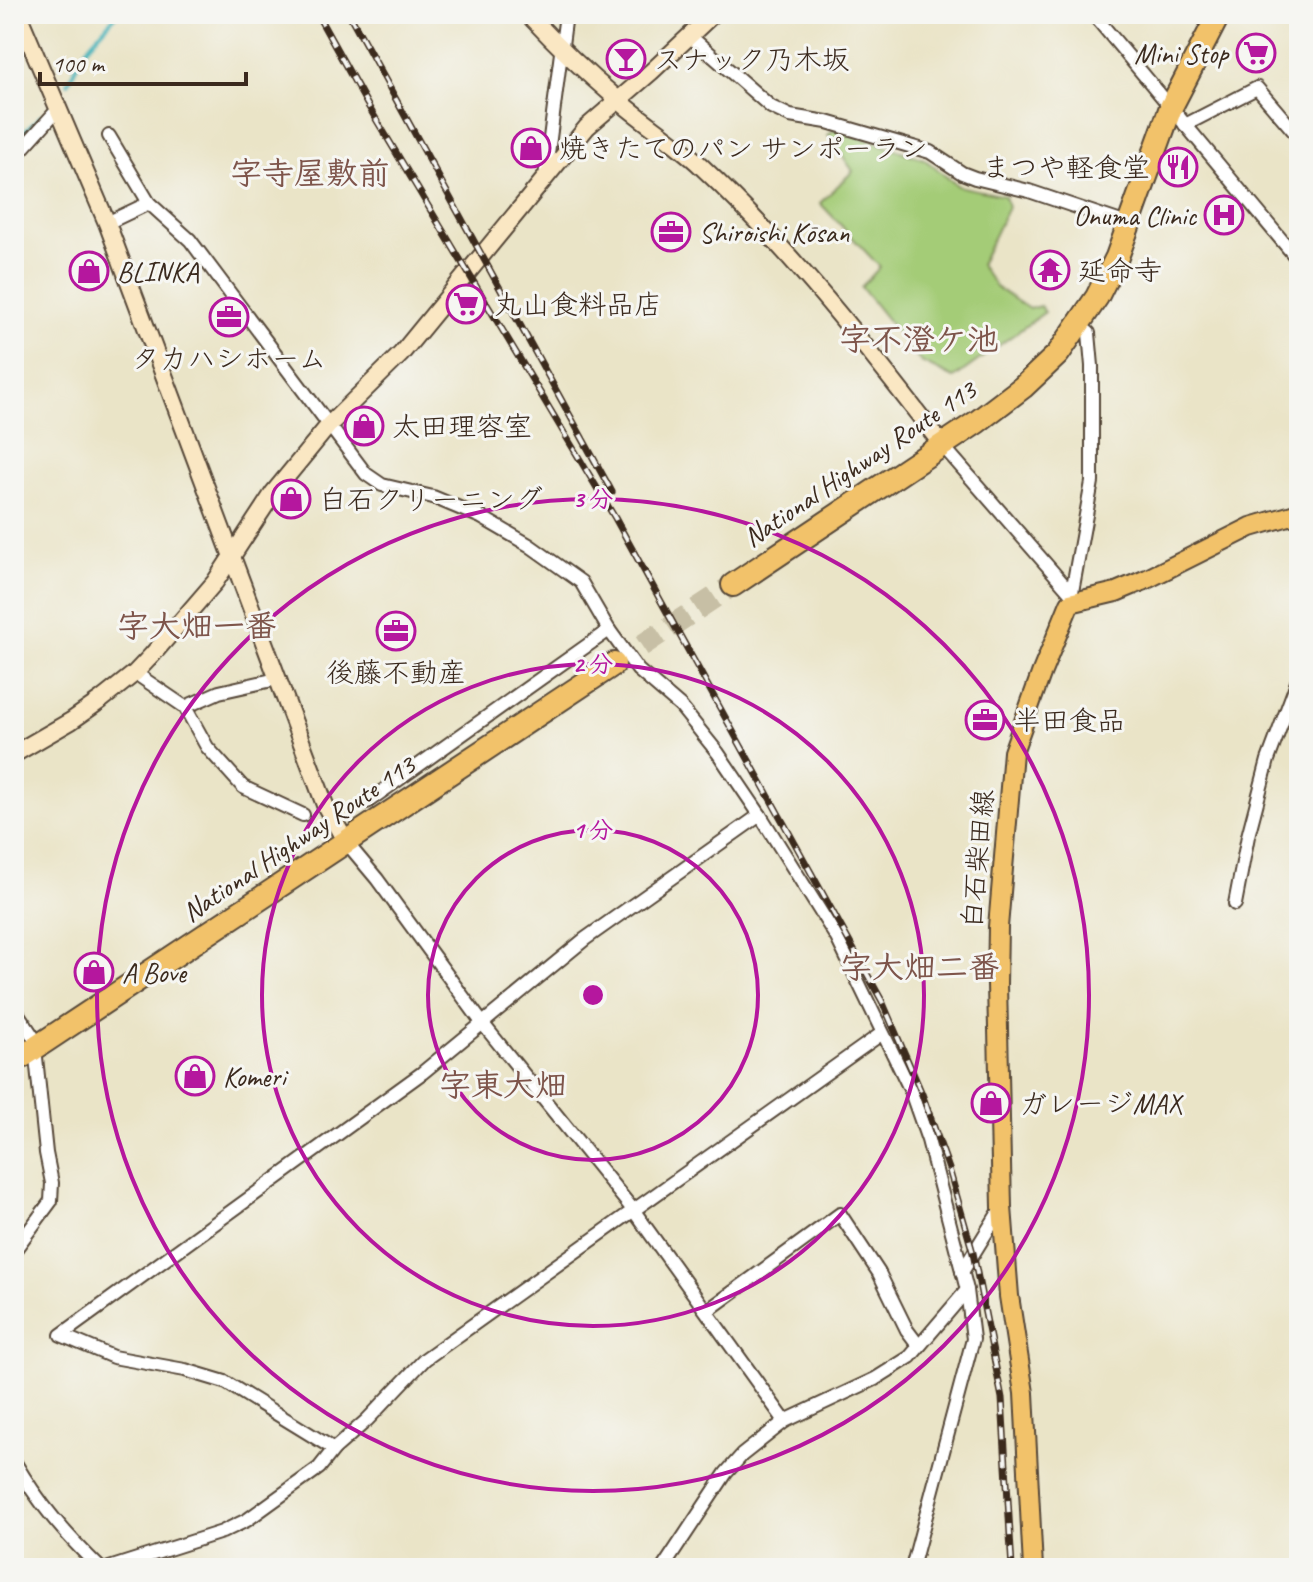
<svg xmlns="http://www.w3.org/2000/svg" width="1313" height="1582" font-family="Caveat,'Klee One',sans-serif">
	<rect width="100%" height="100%" fill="#f6f6f2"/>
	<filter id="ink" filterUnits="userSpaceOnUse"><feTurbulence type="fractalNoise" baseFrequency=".0125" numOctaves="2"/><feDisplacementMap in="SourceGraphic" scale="16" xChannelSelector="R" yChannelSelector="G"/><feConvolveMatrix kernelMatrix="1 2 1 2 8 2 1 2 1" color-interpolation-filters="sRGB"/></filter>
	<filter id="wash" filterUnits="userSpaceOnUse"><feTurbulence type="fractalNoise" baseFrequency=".006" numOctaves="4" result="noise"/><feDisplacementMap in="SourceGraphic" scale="32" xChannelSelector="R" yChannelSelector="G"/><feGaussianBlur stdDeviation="1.8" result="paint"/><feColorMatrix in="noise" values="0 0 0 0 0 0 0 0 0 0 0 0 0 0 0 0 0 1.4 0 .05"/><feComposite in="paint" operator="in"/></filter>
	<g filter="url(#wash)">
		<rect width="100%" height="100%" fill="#eae4c7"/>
		<polygon fill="#a4cc77" stroke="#707b4a" stroke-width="2" points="835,129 924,159 958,186 1005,196 1008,207 980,265 997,288 1029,309 1040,306 1045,312 954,378 921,362 861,287 880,267 820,203 853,171 828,135"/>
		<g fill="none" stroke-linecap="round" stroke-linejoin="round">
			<g stroke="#43b3ba" stroke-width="4">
				<polyline points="68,83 84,51 117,14"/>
				<polyline points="14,142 42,115"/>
			</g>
		</g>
	</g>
	<g filter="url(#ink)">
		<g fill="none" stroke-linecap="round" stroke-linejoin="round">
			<polyline stroke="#c7bfa5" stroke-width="22" stroke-dasharray="22 11" stroke-linecap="butt" points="614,664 733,585"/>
			<g stroke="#554637" stroke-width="16">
				<g id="street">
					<polyline points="1093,14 1299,261"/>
					<polyline points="690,36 771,107 790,116 827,122 930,152 962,173 975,178 1029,191 1130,225"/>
					<polyline points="1185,125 1257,88 1299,137"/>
					<polyline points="109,136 149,203 190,240 366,474 382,485 433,497 481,517 529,545 581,582 609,630 638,670 681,707 718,753 760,815 837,938 910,1089 928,1140 967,1290 973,1339 912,1568"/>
					<polyline points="14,158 59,108"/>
					<polyline points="545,177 566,14"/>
					<polyline points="107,223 149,203"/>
					<polyline points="943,446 1072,594"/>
					<polyline points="1299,545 1296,595 1299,609"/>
					<polyline points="1070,603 1092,482 1092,366 1089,333 1079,325"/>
					<polyline points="135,673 185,707 207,747 243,787 303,815"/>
					<polyline points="185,707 219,692 277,679"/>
					<polyline points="367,802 609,630"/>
					<polyline points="346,842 377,879 483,1024 634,1211 785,1421"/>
					<polyline points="1235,904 1248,836 1268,760 1299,677"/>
					<polyline points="14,1008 34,1038 46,1153 52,1183 51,1201 14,1251"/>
					<polyline points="962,1272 1002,1207"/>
					<polyline points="707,1311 840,1214 879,1273 907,1330 919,1346"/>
					<polyline points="334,1449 225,1382 185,1370 113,1357 61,1335 422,1073 585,939 760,815"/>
					<path d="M14,1461C39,1504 65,1534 100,1568"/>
					<polyline points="109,1568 222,1532 247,1520 319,1468 334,1449 367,1420 425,1359 881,1034"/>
					<polyline points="663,1568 726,1473 742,1455 785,1421 875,1379 910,1357 967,1290"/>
				</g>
			</g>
			<g stroke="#554637" stroke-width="20">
				<g id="secondary">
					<polyline points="18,14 107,223 325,805 346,842"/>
					<path d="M528,14C556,44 585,72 616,98C643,122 675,141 701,166C792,251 867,347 943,446"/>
					<polyline points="14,754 71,721 101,700 135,673 152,655 215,582 274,492 329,425 401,354 587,127 651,72 713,14"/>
				</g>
			</g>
			<g stroke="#554637" stroke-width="22">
				<polyline id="primary" points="1033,1568 1024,1393 1009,1296 1002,1207 997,984 998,927 1013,752 1041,674 1070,603 1116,592 1147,579 1251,527 1299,513"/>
			</g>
			<g stroke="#554637" stroke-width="26">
				<g id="highway">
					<polyline points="733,585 977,422 1023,387 1058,354 1097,297 1117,257 1171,107 1219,14"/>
					<polyline points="14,1062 614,664"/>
				</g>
			</g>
			<use href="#street" stroke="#fff" stroke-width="12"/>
			<use href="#secondary" stroke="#fae7c3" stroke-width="16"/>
			<use href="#primary" stroke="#f2c26a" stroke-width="18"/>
			<use href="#highway" stroke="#f2c26a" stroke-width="22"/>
			<g stroke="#3b2a1e" stroke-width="7">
				<g id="rail">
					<polyline points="317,14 367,104 615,518 882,1001 922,1094 949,1169 973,1253 1002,1398 1012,1568"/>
					<polyline points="349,14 612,492"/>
				</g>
			</g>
			<use href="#rail" stroke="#f6f6f2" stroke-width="4" stroke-dasharray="12" stroke-linecap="butt"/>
		</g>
	</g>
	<g fill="none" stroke="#b5179e" stroke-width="4">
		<circle cx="593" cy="995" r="165"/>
		<circle cx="593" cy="995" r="331"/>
		<circle cx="593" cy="995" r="496"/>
	</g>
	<defs>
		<g id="supermarket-ring" transform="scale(2)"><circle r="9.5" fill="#f6f6f2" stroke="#b5179e" stroke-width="1.5"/><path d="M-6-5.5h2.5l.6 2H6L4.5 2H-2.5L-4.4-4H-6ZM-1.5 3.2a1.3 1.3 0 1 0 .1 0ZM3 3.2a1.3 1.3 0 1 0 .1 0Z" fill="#b5179e"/></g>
		<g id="bar-ring" transform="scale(2)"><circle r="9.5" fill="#f6f6f2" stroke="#b5179e" stroke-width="1.5"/><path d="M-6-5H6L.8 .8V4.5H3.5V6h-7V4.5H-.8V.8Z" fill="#b5179e"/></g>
		<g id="shop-ring" transform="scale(2)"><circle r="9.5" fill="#f6f6f2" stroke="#b5179e" stroke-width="1.5"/><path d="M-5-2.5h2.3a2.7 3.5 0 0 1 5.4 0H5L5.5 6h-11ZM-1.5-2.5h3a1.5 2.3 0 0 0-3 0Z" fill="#b5179e"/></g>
		<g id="restaurant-ring" transform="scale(2)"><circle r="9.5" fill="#f6f6f2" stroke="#b5179e" stroke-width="1.5"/><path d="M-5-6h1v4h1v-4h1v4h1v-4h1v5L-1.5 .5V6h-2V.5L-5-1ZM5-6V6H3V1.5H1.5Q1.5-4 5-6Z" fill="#b5179e"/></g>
		<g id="hospital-ring" transform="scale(2)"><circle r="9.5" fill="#f6f6f2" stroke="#b5179e" stroke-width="1.5"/><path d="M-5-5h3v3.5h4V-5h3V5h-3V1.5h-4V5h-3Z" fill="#b5179e"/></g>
		<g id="office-ring" transform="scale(2)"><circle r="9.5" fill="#f6f6f2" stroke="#b5179e" stroke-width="1.5"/><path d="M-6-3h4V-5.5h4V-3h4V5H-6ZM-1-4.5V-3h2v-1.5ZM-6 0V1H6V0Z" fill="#b5179e"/></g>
		<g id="temple-ring" transform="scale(2)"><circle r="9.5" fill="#f6f6f2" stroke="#b5179e" stroke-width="1.5"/><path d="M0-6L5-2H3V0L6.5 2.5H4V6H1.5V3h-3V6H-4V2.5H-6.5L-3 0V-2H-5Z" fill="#b5179e"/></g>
	</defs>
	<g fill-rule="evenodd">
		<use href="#supermarket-ring" x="1256" y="53"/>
		<use href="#bar-ring" x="626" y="59"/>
		<use href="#shop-ring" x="531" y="148"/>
		<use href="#restaurant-ring" x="1178" y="167"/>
		<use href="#hospital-ring" x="1224" y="215"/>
		<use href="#office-ring" x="671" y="232"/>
		<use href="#temple-ring" x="1050" y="270"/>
		<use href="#shop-ring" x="89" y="271"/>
		<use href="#supermarket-ring" x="466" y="304"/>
		<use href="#office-ring" x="229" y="317"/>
		<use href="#shop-ring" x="364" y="426"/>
		<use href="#shop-ring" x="291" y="499"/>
		<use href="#office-ring" x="396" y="631"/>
		<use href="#office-ring" x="985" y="720"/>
		<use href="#shop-ring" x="94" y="972"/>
		<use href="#shop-ring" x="195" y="1076"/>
		<use href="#shop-ring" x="991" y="1103"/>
	</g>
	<g text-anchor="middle" stroke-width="6" stroke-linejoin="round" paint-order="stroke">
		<g font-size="28" fill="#3b2a1e" stroke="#f6f6f2" text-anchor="start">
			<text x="1228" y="63" text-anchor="end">Mini Stop</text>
			<text x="654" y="69">スナック乃木坂</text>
			<text x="559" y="158">焼きたてのパン サンポーラン</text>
			<text x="1150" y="177" text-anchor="end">まつや軽食堂</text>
			<text x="1196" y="225" text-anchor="end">Onuma Clinic</text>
			<text x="699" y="242">Shiroishi Kōsan</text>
			<text x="1078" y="280">延命寺</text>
			<text x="117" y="281">BLINKA</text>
			<text x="494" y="314">丸山食料品店</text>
			<text x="229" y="368" text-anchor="middle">タカハシホーム</text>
			<text x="392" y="436">太田理容室</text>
			<text x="319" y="509">白石クリーニング</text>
			<text x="396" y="682" text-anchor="middle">後藤不動産</text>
			<text x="1013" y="730">半田食品</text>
			<text x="122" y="982">A Bove</text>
			<text x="223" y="1086">Komeri</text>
			<text x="1019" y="1113">ガレージMAX</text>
		</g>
		<g font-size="28" fill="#3b2a1e" stroke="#f6f6f2">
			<text transform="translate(859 463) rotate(-34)" y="10">National Highway Route 113</text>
			<text transform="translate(298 838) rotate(-34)" y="10">National Highway Route 113</text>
			<text transform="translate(977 859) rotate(-85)" y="10">白石柴田線</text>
		</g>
		<g font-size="32" font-weight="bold" fill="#7e554b" stroke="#f6f6f2">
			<text x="310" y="184">字寺屋敷前</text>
			<text x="919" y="350">字不澄ケ池</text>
			<text x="197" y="637">字大畑一番</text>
			<text x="920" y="978">字大畑二番</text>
			<text x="503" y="1096">字東大畑</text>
		</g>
	</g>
	<circle cx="593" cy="995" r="12" fill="#b5179e" stroke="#f6f6f2" stroke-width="4"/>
	<g font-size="24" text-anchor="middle" font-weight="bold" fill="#b5179e" stroke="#f6f6f2" stroke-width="6" stroke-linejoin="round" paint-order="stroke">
		<text x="593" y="507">3 分</text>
		<text x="593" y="672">2 分</text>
		<text x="593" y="838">1 分</text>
	</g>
	<rect width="1313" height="1582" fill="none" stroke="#f6f6f2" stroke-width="48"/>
	<path d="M40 72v12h206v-12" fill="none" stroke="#3b2a1e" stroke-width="4"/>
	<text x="52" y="72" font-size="24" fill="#3b2a1e" stroke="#f6f6f2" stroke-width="6" paint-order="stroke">100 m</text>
</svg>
